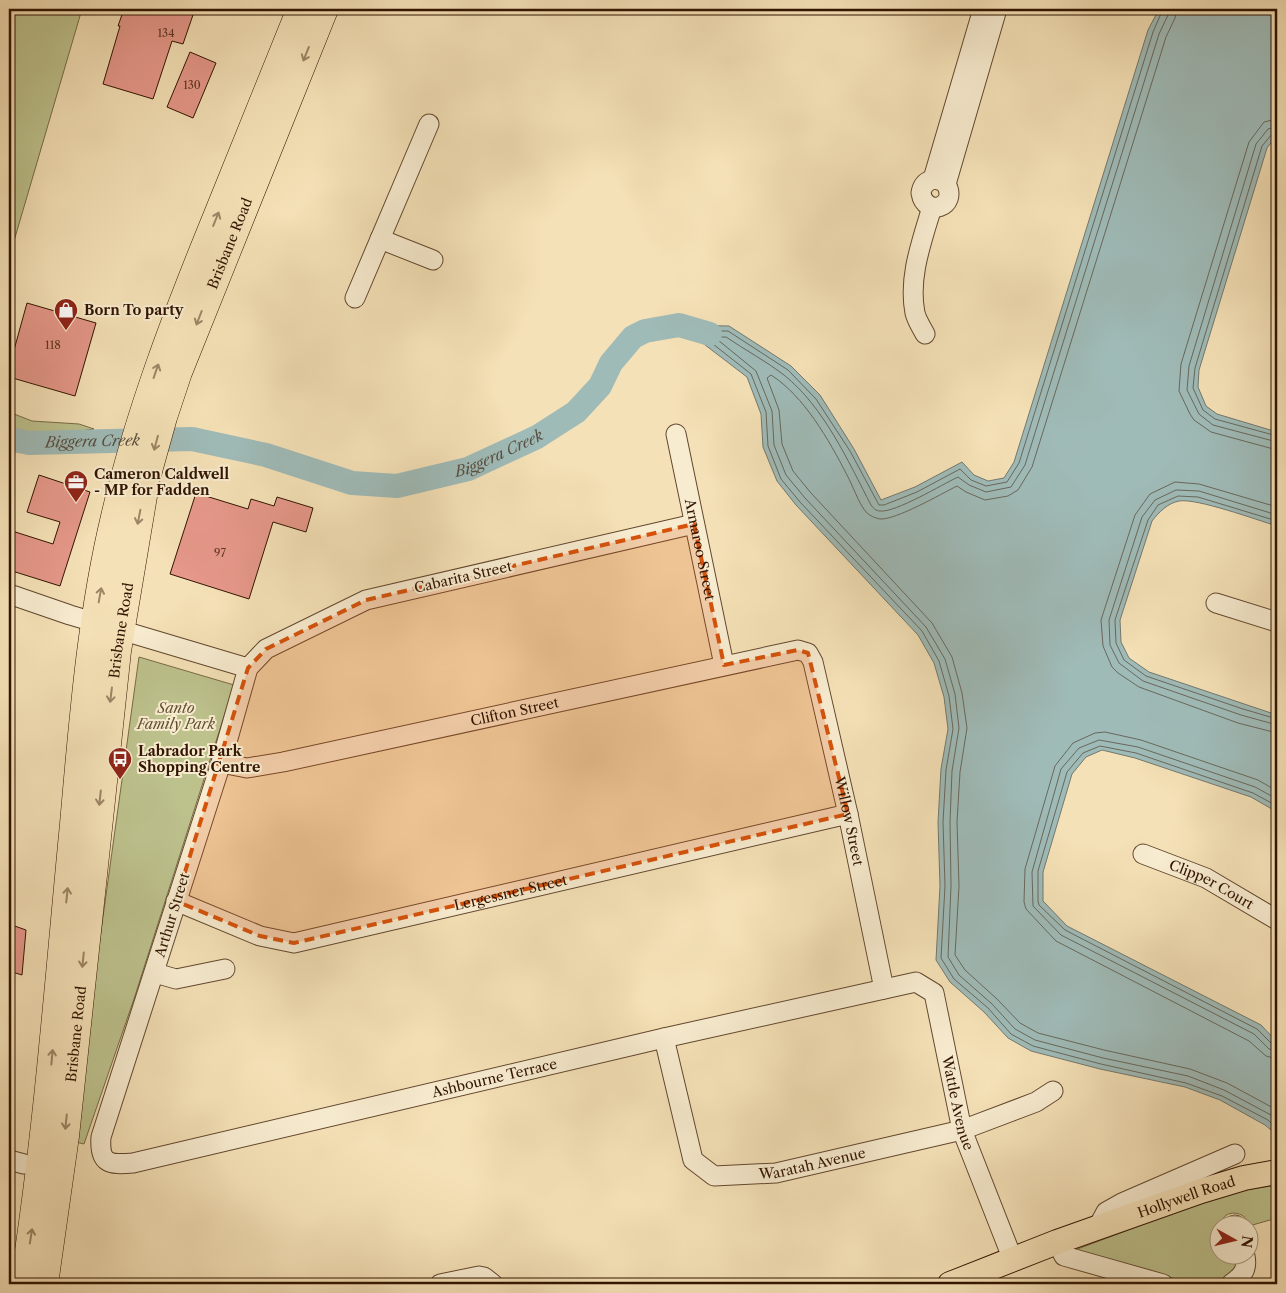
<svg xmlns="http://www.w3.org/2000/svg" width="1286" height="1293" font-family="'Libre Caslon Text',serif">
	<rect width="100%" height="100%" fill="#f5e1b7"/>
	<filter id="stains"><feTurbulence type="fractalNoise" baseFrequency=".004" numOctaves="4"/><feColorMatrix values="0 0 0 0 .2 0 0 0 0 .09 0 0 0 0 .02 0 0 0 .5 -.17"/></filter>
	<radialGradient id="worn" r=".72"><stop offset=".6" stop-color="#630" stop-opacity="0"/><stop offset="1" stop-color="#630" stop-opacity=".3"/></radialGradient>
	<g fill="#bdc28d" stroke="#776b46">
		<polygon points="9,9 82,9 9,258"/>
		<polygon points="9,412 32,421 79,424 94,429 47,436 9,428"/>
		<polygon points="139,657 234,685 134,999 84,1144 72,1141"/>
		<path d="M1277,1185V1218L1249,1226C1247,1210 1222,1208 1221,1225L1218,1226V1256H1236L1238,1264L1233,1273L1216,1284H1193L1075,1250L1197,1204L1239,1191Z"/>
	</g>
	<path fill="#9fbbb8" stroke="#73786e" d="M1159,9H1277V135L1267,148L1199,370L1198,387L1206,406L1217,414L1277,432V526C1257,520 1197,498 1179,501C1168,503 1159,512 1152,521L1120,620L1121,642L1129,658L1149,672L1277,715V812L1251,797L1135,758L1102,750L1086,757L1072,774L1043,872V901L1067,926L1261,1025L1277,1042V1135L1265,1125L1220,1100L1185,1087L1100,1069L1031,1051L1008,1038L984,1012L950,982L936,960L940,886L938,822L941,769L948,729L944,697L934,663L918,635L796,505L777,481L763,447L761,414L747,377L679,325L729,326L791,366L820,395L854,449L881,500L915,487L962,462L974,475L988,481L1004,478L1014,462L1148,30Z"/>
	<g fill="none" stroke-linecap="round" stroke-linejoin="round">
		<g stroke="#68685c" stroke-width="1">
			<polyline points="1163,9 1153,32 1019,463 1007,482 986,486 971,480 960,469 917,492 884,505 879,505 850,451 816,399 788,370 728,331 701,331 699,333 751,374 766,412 768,446 781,479 800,502 922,631 939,661 949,696 953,729 946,770 943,822 945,886 941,958 954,979 988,1008 1011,1034 1033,1046 1101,1064 1186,1083 1222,1096 1268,1120 1277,1129"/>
			<path d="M1169,9L1168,15L1159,34L1025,465L1011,487L986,492L969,485L958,477C943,484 895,513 880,511C876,511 873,508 871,505C848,461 824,407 784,375C766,361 745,350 726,337H720L718,340L756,371L772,411L774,445L786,475L805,498L926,627L945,659L955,694L959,728L952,771L950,822L951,886L948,957L959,975L992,1004L1015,1029L1035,1040L1103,1058L1188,1076L1224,1090L1271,1115L1277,1120"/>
			<path d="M1177,9L1175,18L1166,37L1032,467L1018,490L1008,496L985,500L966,492L957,486C941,494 896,520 880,519C875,518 870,516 866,512C858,502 853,486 847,475C829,440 804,396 771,375L767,378L779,410L782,444L793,471L811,493L932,623L952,657L962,693L967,728L960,772L957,822L959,886L955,955L965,970L997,999L1020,1023L1038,1033L1104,1050L1190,1069L1227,1083L1277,1110"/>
			<polyline points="1277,119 1264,122 1249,142 1181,364 1179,391 1190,414 1194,420 1211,432 1277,450"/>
			<polyline points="1277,126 1268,129 1256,144 1189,366 1187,390 1199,414 1213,425 1277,442"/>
			<polyline points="1277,132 1272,134 1262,146 1195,368 1193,388 1203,410 1215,419 1277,436"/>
			<polyline points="1277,507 1199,484 1175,482 1150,494 1135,515 1101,620 1103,646 1112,667 1118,673 1139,687 1238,723 1277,733"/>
			<polyline points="1277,515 1199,491 1176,490 1155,500 1142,517 1109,620 1110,645 1119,663 1143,681 1241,715 1277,725"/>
			<polyline points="1277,521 1198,497 1178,496 1158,505 1148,520 1115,620 1116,643 1124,660 1146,676 1243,709 1277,719"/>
			<polyline points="1277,791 1258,780 1141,740 1105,732 1095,733 1073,743 1055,766 1025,869 1024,902 1026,909 1056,941 1249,1041 1266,1056 1277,1059"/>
			<polyline points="1277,799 1255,787 1138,747 1099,740 1079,748 1061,769 1032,872 1033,906 1061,935 1254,1034 1269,1049 1277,1051"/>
			<polyline points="1277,806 1253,793 1136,753 1100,746 1083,753 1067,772 1038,871 1038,901 1039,905 1065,930 1257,1029 1272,1044 1277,1045"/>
		</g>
		<path stroke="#9fbbb8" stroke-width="24" id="s1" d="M9,439L29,443L192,439L266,455L352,483L397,486L468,469L537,437L576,412L600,386L611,363L633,337L645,331L679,325L710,334"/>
	</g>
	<g fill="#e6988a" stroke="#311400">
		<polygon points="124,9 195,9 183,44 172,41 153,99 103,84 120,26 118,26"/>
		<polygon points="190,52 216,63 193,118 167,107"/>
		<polygon points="27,303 96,323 75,396 9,377 9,368"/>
		<polygon points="39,475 90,492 60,586 9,570 9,530 53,544 60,522 27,512"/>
		<polygon points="196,493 248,509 251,499 274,506 277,497 313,508 306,532 273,522 249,599 170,574"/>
		<polygon points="9,924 26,930 22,975 9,971"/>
	</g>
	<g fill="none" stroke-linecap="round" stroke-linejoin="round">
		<g stroke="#62472e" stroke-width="21">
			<g id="minor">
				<polyline points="933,179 983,9"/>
				<path d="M946,184C936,175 923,180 921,193C925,218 959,207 946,184L997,9"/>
				<polyline points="380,239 433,260"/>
				<polyline points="355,298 429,124"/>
				<path d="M925,334C922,328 917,321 915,313C908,277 922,241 932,207"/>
				<path id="s2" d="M676,434L724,665"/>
				<path id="s3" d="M694,524L366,600L266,649L248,668L221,763L101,1137C99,1164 109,1165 133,1163L664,1038L916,982L934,993L962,1130L1013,1260"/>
				<polyline points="9,594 70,615 248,668"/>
				<polyline points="1216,603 1277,622"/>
				<path id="s4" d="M221,763L247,768L283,762L798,650L808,653L813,662L848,814L884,989"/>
				<path id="s5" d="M1143,854L1206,878L1277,920"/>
				<path id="s6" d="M176,901L260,936L294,943L848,814"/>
				<polyline points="155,973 176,979 225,969"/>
				<path id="s7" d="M664,1038L693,1160L714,1176L776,1173L962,1130L1036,1102L1053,1091"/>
				<polyline points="9,1160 24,1164"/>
				<polyline points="1235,1225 1235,1226"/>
				<polyline points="1098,1227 1106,1212 1122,1203 1235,1154"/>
				<polyline points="1057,1242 1064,1256 1163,1284"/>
				<polyline points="440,1284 479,1276 484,1277 493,1284"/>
				<path d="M1231,1284C1242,1276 1248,1270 1245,1256"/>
			</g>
		</g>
		<g stroke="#311400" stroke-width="26">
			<g id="major">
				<path id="s8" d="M950,1284L1057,1242L1201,1191L1244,1178L1277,1172"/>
			</g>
		</g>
		<g stroke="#311400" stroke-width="29">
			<g id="highway">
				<path d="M24,1284C48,1132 59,978 74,824C83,722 91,617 115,517C139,413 177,315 217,217C245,147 273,78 301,9"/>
				<path id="s9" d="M44,1284L65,1136L117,651L146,478L163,417L178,372L324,9"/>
			</g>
		</g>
		<use href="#minor" stroke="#f8ecd0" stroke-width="19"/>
		<use href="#major" stroke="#f5e1b7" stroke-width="24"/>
		<use href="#highway" stroke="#f5e1b7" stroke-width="28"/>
	</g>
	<defs><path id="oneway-shaft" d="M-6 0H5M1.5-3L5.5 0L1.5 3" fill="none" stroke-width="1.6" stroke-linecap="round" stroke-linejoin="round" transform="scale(1.25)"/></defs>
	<g stroke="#9d8565">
		<use href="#oneway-shaft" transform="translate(306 54) rotate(112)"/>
		<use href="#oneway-shaft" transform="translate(216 219) rotate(-68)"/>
		<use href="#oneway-shaft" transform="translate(199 318) rotate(111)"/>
		<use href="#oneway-shaft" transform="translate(156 371) rotate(-71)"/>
		<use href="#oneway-shaft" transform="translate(156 443) rotate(105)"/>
		<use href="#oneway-shaft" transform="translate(139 517) rotate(101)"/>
		<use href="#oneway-shaft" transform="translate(100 595) rotate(-80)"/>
		<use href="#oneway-shaft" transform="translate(111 695) rotate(97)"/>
		<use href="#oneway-shaft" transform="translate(100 798) rotate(96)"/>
		<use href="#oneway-shaft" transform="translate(67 895) rotate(-84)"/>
		<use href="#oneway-shaft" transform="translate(83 960) rotate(96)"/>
		<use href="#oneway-shaft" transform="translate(52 1057) rotate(-85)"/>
		<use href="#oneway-shaft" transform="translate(66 1122) rotate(96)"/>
		<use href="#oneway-shaft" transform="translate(31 1236) rotate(-81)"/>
	</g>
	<path fill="#d6520b" fill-opacity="0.2" stroke="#d6520b" stroke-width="4" stroke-dasharray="10 6" stroke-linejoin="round" d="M694,524L724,665L798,650L808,653L848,814L294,943L260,936L176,901L248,668L266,649L366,600Z"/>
	<defs>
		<g id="shop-pin" transform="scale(1.25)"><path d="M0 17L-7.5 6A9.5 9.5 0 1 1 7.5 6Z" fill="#8f2418" stroke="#f8ecd0"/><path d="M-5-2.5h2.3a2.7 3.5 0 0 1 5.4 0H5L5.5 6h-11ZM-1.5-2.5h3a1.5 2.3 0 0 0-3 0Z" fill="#fff"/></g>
		<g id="office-pin" transform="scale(1.25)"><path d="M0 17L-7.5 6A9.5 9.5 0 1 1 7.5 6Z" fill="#8f2418" stroke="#f8ecd0"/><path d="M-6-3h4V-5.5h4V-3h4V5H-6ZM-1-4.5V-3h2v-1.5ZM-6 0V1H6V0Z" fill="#fff"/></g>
		<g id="bus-pin" transform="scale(1.25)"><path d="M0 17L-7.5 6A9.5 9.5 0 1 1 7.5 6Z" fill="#8f2418" stroke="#f8ecd0"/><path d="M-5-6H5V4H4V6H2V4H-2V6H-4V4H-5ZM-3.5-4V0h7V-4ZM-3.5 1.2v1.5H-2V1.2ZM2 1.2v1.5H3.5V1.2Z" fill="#fff"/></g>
	</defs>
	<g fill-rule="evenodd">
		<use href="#shop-pin" x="66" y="310"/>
		<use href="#office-pin" x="76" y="482"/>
		<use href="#bus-pin" x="120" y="759"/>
	</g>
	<g text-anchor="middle" stroke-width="4" stroke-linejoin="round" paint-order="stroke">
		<g font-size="11" fill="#5e3522">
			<text x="166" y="37">134</text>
			<text x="192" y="89">130</text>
			<text x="53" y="349">118</text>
			<text x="220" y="557">97</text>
		</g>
		<g font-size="14" fill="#311400" stroke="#f8ecd0">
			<text dy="5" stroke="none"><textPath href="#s9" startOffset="1062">Brisbane Road</textPath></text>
			<text dy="5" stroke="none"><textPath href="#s2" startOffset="118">Armaroo Street</textPath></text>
			<text transform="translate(463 577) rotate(-13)" y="5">Cabarita Street</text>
			<text dy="5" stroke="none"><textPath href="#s9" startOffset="658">Brisbane Road</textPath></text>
			<text dy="5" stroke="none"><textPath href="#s4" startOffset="300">Clifton Street</textPath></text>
			<text dy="5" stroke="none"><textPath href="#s4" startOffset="774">Willow Street</textPath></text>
			<text dy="5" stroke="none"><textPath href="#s5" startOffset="75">Clipper Court</textPath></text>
			<text dy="5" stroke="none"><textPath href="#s6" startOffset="348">Lergessner Street</textPath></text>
			<text transform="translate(172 915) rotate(-73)" y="5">Arthur Street</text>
			<text dy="5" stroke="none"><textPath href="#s9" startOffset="252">Brisbane Road</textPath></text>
			<text dy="5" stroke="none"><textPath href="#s3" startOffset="1389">Ashbourne Terrace</textPath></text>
			<text dy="5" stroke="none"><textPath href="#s3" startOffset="1955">Wattle Avenue</textPath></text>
			<text dy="5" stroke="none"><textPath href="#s7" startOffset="251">Waratah Avenue</textPath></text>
			<text dy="5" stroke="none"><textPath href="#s8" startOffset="252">Hollywell Road</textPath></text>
		</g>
		<g font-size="14" font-weight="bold" fill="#311400" stroke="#f8ecd0" text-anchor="start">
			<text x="84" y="315">Born To party</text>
			<text x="94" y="479">Cameron Caldwell<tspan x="94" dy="16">- MP for Fadden</tspan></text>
			<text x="138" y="756">Labrador Park<tspan x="138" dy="16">Shopping Centre</tspan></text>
		</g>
		<g font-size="14" font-style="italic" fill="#625131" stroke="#f8ecd0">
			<text x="176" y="713">Santo<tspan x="176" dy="16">Family Park</tspan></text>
		</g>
		<g font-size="15" font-style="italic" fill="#584e40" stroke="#f8ecd0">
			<text dy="5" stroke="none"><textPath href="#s1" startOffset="84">Biggera Creek</textPath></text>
			<text dy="5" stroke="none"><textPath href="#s1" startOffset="502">Biggera Creek</textPath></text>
		</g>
	</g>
	<rect width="1286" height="1293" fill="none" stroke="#f5e1b7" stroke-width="30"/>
	<rect x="10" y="10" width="1266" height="1273" fill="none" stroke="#311400" stroke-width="2.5"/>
	<rect x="15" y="15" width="1256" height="1263" fill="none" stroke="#311400"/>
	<g transform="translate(1234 1240) rotate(98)"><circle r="24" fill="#f8ecd0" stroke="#a8967d"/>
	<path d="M0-4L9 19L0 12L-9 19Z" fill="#8f2418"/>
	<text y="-8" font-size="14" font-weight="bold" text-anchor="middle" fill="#311400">N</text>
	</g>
	<rect width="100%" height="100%" filter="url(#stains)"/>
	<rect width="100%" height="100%" fill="url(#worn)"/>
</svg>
